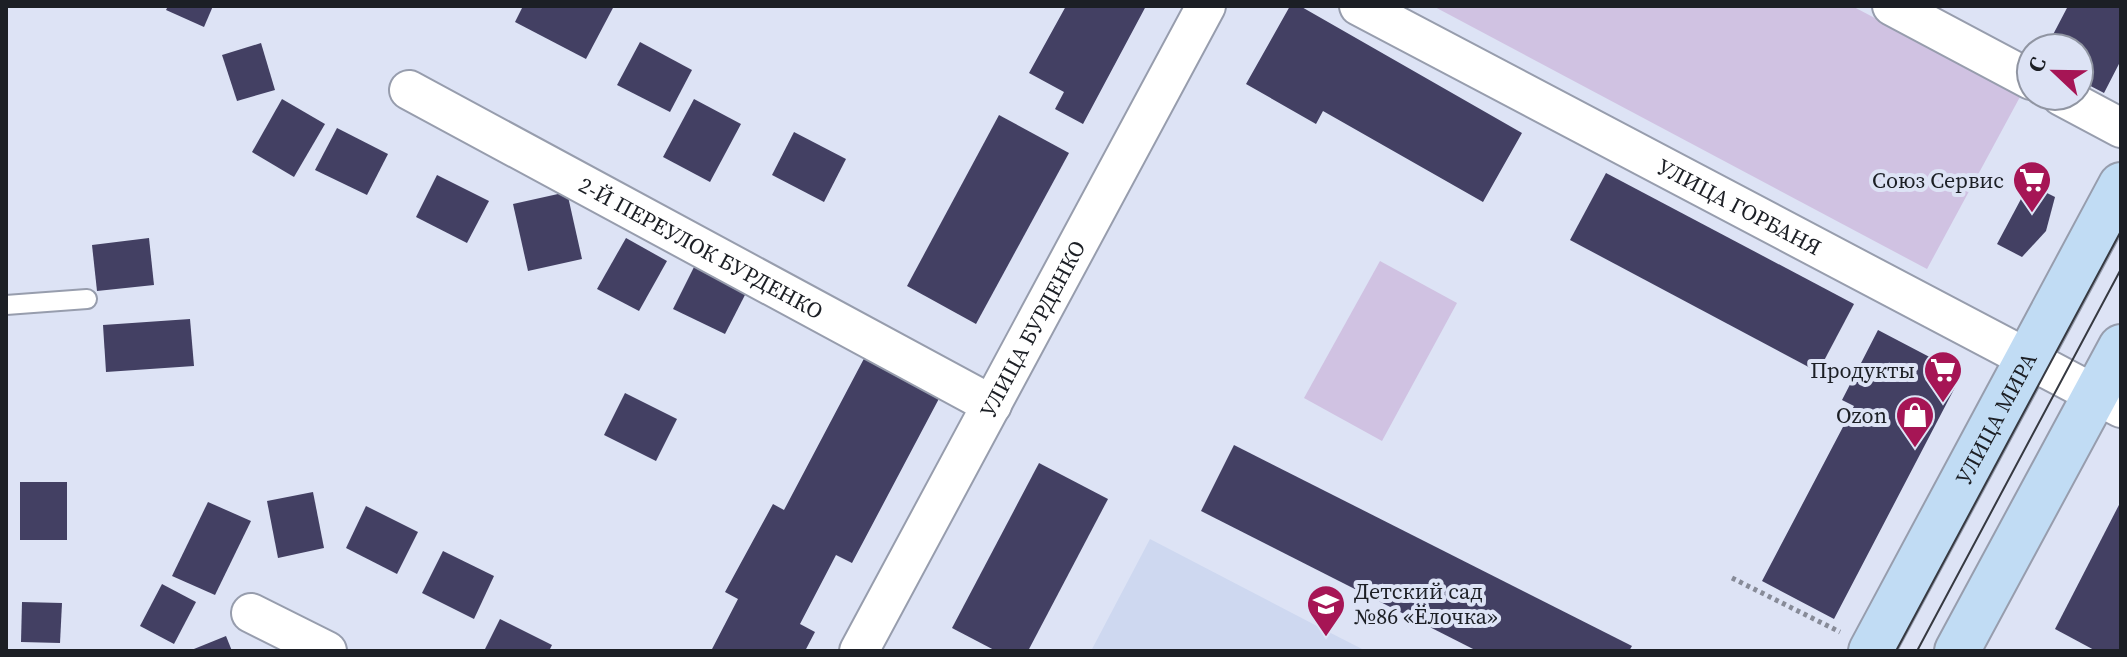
<svg xmlns="http://www.w3.org/2000/svg" width="2127" height="657" font-family="'Source Serif 4',serif">
	<rect width="100%" height="100%" fill="#dde3f5"/>
	<polygon fill="#ced8f0" points="1150,539 1317,626 1366,651 1091,651"/>
	<g fill="#d0c2e2">
		<polygon points="1433,6 1852,6 2021,95 1927,269"/>
		<polygon points="1380,261 1457,303 1382,441 1304,398"/>
	</g>
	<g fill="#434063">
		<polygon points="168,6 213,6 204,27 166,10"/>
		<polygon points="523,6 614,6 586,59 515,22"/>
		<polygon points="1066,6 1146,6 1083,124 1055,109 1064,92 1029,73"/>
		<polygon points="1290,6 1300,6 1522,133 1483,202 1323,111 1316,124 1246,84"/>
		<polygon points="2068,6 2121,6 2121,60 2104,93 2079,80 2079,48 2046,48"/>
		<polygon points="640,42 692,70 670,112 617,85"/>
		<polygon points="261,43 275,90 237,101 222,55"/>
		<polygon points="282,99 325,124 294,177 252,152"/>
		<polygon points="694,99 741,124 710,182 663,157"/>
		<polygon points="999,115 1069,153 976,324 907,286"/>
		<polygon points="337,128 388,154 367,195 315,170"/>
		<polygon points="794,132 846,159 824,202 772,175"/>
		<polygon points="1606,173 1854,304 1818,372 1570,240"/>
		<polygon points="437,175 489,201 467,243 416,217"/>
		<polygon points="2029,184 2055,197 2046,231 2022,257 1997,244"/>
		<polygon points="567,192 582,259 528,271 513,204"/>
		<polygon points="149,238 154,285 97,291 92,245"/>
		<polygon points="626,238 667,261 639,311 597,289"/>
		<polygon points="694,267 746,293 725,334 673,309"/>
		<polygon points="190,319 194,366 106,372 103,325"/>
		<polygon points="1878,330 1962,374 1834,619 1762,581 1854,406 1842,400"/>
		<polygon points="868,351 943,391 852,563 836,555 800,624 815,632 805,651 711,651 738,599 725,592 773,504 784,510"/>
		<polygon points="625,393 677,419 656,461 604,435"/>
		<polygon points="1234,445 1632,646 1629,651 1477,651 1201,511"/>
		<polygon points="1039,463 1108,499 1028,651 996,651 952,628"/>
		<rect x="20" y="482" width="47" height="58"/>
		<polygon points="313,492 324,548 278,558 267,501"/>
		<polygon points="2121,501 2121,651 2096,651 2055,629"/>
		<polygon points="208,502 251,521 215,595 172,576"/>
		<polygon points="366,506 418,532 397,574 346,548"/>
		<polygon points="443,551 494,576 474,619 422,593"/>
		<polygon points="162,584 196,602 174,644 140,626"/>
		<polygon points="22,602 62,603 60,643 21,642"/>
		<polygon points="500,619 552,645 549,651 484,651"/>
		<polygon points="226,636 232,651 189,651"/>
	</g>
	<g fill="none" stroke-linecap="round" stroke-linejoin="round">
		<g stroke="#979dad" stroke-width="22">
			<polyline id="lane" points="6,305 87,299"/>
		</g>
		<g stroke="#979dad" stroke-width="42">
			<g id="street">
				<path id="s1" d="M1359,6L2121,408"/>
				<polyline points="1892,6 2031,80"/>
				<path id="s2" d="M409,90L992,405"/>
				<polyline points="2061,96 2121,128"/>
				<polyline points="251,613 327,651"/>
				<path id="s3" d="M859,651L1206,6"/>
			</g>
		</g>
		<g stroke="#979dad" stroke-width="48">
			<g id="secondary">
				<path id="s4" d="M1871,651L2121,185"/>
				<polyline points="1957,651 2121,347"/>
			</g>
		</g>
		<polyline stroke="#878b98" stroke-width="5" stroke-dasharray="4 4" stroke-linecap="butt" points="1732,578 1840,632"/>
		<use href="#lane" stroke="#fff" stroke-width="18"/>
		<use href="#street" stroke="#fff" stroke-width="38"/>
		<use href="#secondary" stroke="#c1dcf4" stroke-width="44"/>
		<g stroke="#363941" stroke-width="2">
			<polyline points="1896,651 2121,231"/>
			<polyline points="1917,651 2121,269"/>
		</g>
	</g>
	<defs>
		<g id="supermarket-pin" transform="scale(2)"><path d="M0 17L-7.5 6A9.5 9.5 0 1 1 7.5 6Z" fill="#a61555" stroke="#dde3f5"/><path d="M-6-5.5h2.5l.6 2H6L4.5 2H-2.5L-4.4-4H-6ZM-1.5 3.2a1.3 1.3 0 1 0 .1 0ZM3 3.2a1.3 1.3 0 1 0 .1 0Z" fill="#fff"/></g>
		<g id="shop-pin" transform="scale(2)"><path d="M0 17L-7.5 6A9.5 9.5 0 1 1 7.5 6Z" fill="#a61555" stroke="#dde3f5"/><path d="M-5-2.5h2.3a2.7 3.5 0 0 1 5.4 0H5L5.5 6h-11ZM-1.5-2.5h3a1.5 2.3 0 0 0-3 0Z" fill="#fff"/></g>
		<g id="school-pin" transform="scale(2)"><path d="M0 17L-7.5 6A9.5 9.5 0 1 1 7.5 6Z" fill="#a61555" stroke="#dde3f5"/><path d="M0-5L7-2L0 1L-7-2ZM-4 1L0 2.5L4 1V4Q0 6-4 4Z" fill="#fff"/></g>
	</defs>
	<g fill-rule="evenodd">
		<use href="#supermarket-pin" x="2032" y="180"/>
		<use href="#supermarket-pin" x="1943" y="370"/>
		<use href="#shop-pin" x="1915" y="415"/>
		<use href="#school-pin" x="1326" y="604"/>
	</g>
	<g text-anchor="middle" stroke-width="8" stroke-linejoin="round" paint-order="stroke">
		<g font-size="22" fill="#1c1f25" stroke="#dde3f5" text-anchor="end">
			<text x="2004" y="188">Союз Сервис</text>
			<text x="1915" y="378">Продукты</text>
			<text x="1887" y="423">Ozon</text>
			<text x="1354" y="599" text-anchor="start">Детский сад<tspan x="1354" dy="25">№86 «Ёлочка»</tspan></text>
		</g>
		<g font-size="22" fill="#1c1f25" stroke="#dde3f5">
			<text dy="8" stroke="none"><textPath href="#s1" startOffset="430">УЛИЦА ГОРБАНЯ</textPath></text>
			<text dy="8" stroke="none"><textPath href="#s2" startOffset="332">2-Й ПЕРЕУЛОК БУРДЕНКО</textPath></text>
			<text dy="8" stroke="none"><textPath href="#s3" startOffset="366">УЛИЦА БУРДЕНКО</textPath></text>
			<text dy="8" stroke="none"><textPath href="#s4" startOffset="264">УЛИЦА МИРА</textPath></text>
		</g>
	</g>
	<rect width="2127" height="657" fill="none" stroke="#1c1f25" stroke-width="16"/>
	<g transform="translate(2055 72) rotate(292)"><circle r="38" fill="#dde3f5" stroke="#9095a2" stroke-width="2"/>
	<path d="M0-6L14 30L0 20L-14 30Z" fill="#a61555"/>
	<text y="-12" font-size="22" font-weight="bold" text-anchor="middle" fill="#1c1f25">С</text>
	</g>
</svg>
